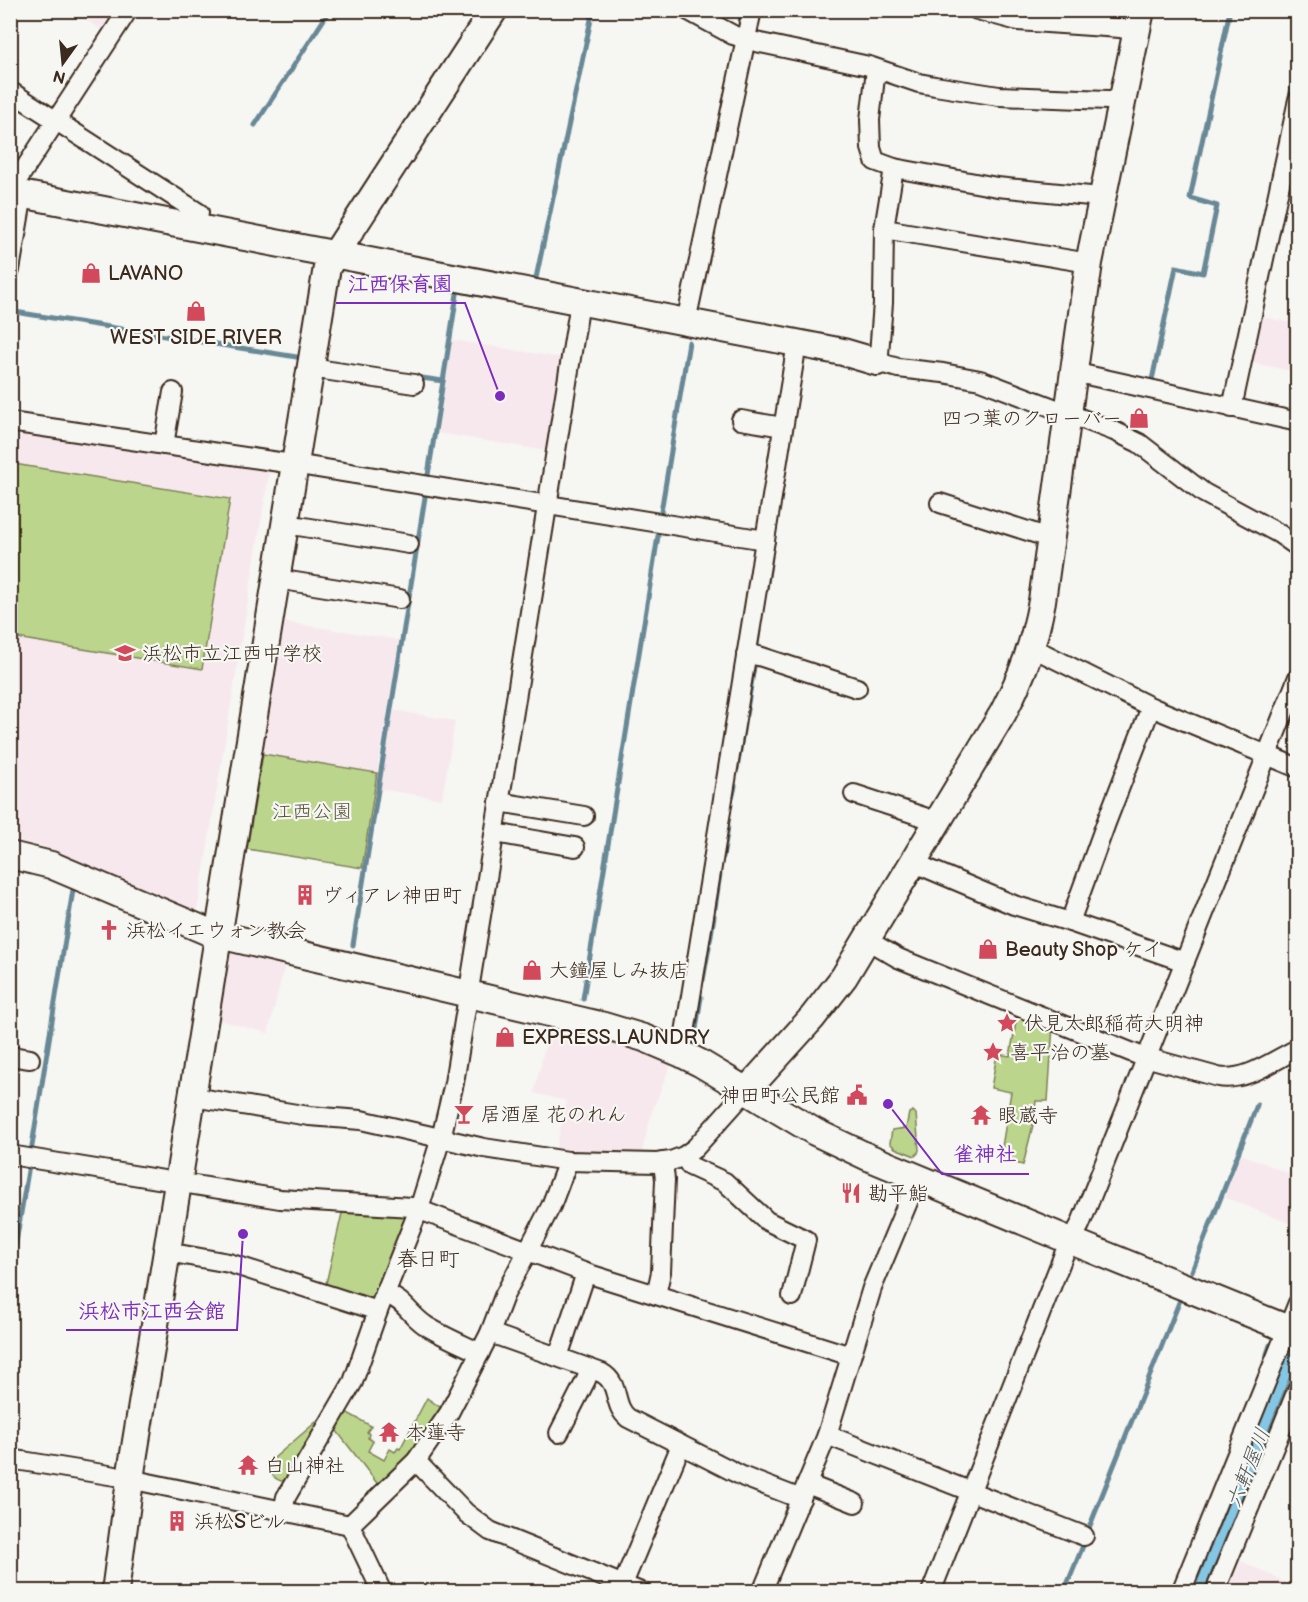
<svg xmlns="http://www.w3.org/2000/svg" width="1308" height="1602" font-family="'Balsamiq Sans','Klee One',sans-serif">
	<rect width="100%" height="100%" fill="#f6f6f2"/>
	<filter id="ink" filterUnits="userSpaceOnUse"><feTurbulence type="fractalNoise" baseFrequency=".0167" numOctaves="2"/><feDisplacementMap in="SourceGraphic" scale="12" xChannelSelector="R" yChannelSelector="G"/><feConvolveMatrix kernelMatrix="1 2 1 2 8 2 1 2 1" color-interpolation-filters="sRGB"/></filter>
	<g filter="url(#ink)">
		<g fill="#f7e8ee">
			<polygon points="72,11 118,11 105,32"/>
			<polygon points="1258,316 1297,324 1297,372 1248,362"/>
			<polygon points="452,340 563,358 548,451 438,433"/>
			<polygon points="10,427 270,466 197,911 43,846 11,840"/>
			<polygon points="285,622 399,640 377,773 263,754"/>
			<polygon points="393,710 455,721 442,799 380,789"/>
			<polygon points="228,949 285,963 268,1033 215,1019"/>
			<polygon points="550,1026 601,1038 640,1049 672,1062 652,1111 641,1156 555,1152 567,1101 534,1093"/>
			<polygon points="1241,1154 1297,1177 1297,1226 1224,1197"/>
			<polygon points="1241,1561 1297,1588 1297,1591 1228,1591"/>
		</g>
		<g fill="#bcd58c" stroke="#7c8055" stroke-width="1.5">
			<polygon points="14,464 230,499 202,669 11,637 10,485"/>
			<polygon points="263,754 377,773 362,868 247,849"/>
			<polygon points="1018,1011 1053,1025 1048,1101 1036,1101 1033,1125 1023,1165 1000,1159 1011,1092 991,1088 997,1054 1010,1056"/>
			<polygon points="913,1111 916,1114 919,1150 918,1153 915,1156 895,1148 890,1143 892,1130 906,1128 909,1113"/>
			<polygon points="343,1209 406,1213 409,1217 375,1300 325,1288"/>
			<polygon points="427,1398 444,1410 410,1457 380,1487 336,1430 346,1412 371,1426 367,1432 369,1434 368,1438 373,1441 368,1451 384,1460 390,1449 395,1452 398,1448 400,1449"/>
			<path d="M316,1422L317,1425L286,1478L283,1481C276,1481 268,1472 267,1464Z"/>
		</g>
		<polygon fill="#84c7e5" stroke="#678895" stroke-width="1.5" points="1297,1331 1297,1359 1204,1591 1193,1592"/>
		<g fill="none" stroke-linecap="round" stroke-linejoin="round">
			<g stroke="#678895" stroke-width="5">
				<polyline points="740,22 742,10"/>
				<polyline points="1289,101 1298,61"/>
				<polyline points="255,125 330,10"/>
				<polyline points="536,278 593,10"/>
				<polyline points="15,312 303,358"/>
				<polyline points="415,377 443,381"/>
				<polyline points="1152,380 1176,267 1203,273 1217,206 1190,198 1230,10"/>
				<polyline points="427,481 457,294"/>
				<polyline points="660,518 689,342"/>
				<polyline points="766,590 771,557"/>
				<polyline points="756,651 759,631"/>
				<polyline points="1291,676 1298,660"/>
				<polyline points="746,715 755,661"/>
				<polyline points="737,769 744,724"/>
				<polyline points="733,795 735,786"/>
				<polyline points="723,857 728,826"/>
				<polyline points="715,908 720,874"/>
				<polyline points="710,941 714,916"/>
				<polyline points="353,945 426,491"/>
				<polyline points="703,980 709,947"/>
				<polyline points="583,999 658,536"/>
				<polyline points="695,1035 701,997"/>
				<polyline points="31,1152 73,890"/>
				<polyline points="1192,1271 1257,1105"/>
				<polyline points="10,1278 29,1165"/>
				<polyline points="1266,1364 1267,1354 1270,1345 1272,1346"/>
				<polyline points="1087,1533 1180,1300"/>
				<polyline points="1064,1592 1085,1541"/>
			</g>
			<g stroke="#3b2a1e" stroke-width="22">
				<g id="street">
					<polyline points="687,10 733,35 756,42 869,66 919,83 935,86 999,96 1108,100 1121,103"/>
					<polyline points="977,10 1018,21 1120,28 1137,32"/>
					<polyline points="876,69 870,120 871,148 875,161 894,168 997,187 1090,196 1101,199"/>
					<polyline points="10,91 199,213 196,228"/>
					<polyline points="894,168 884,229 883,303 879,354 877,362 898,368 943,373 980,380 1114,431 1139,443 1204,493 1278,533 1298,547"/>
					<polyline points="16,193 18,179 128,10"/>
					<polyline points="884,229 1089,263"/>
					<polyline points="10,270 23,194"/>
					<polyline points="686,322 752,10"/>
					<polyline points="311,368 414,384"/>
					<polyline points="1073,372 1298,422"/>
					<polyline points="1232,408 1298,100"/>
					<polyline points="741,420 783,427"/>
					<polyline points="10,422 306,466 765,540"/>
					<polyline points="164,445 173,392"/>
					<polyline points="940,503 1037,534 1051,536"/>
					<polyline points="286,524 409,544"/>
					<polyline points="277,579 400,599"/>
					<polyline points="1031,650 1045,654 1151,707 1298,768"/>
					<polyline points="746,654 759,656 857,688"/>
					<polyline points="854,794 924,817 936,824"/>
					<polyline points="499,802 584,816"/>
					<polyline points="495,833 575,847"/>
					<polyline points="915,861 924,867 1014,905 1070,922 1185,962"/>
					<polyline points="1070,922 1106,823 1151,707"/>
					<path d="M867,940L898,958L1138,1055L1218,1077C1245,1082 1271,1062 1295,1050L1298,1051"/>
					<polyline points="679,1052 684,1039 797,343"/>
					<polyline points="10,1056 30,1059"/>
					<polyline points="193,1097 309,1116 361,1120 484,1148 568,1161 657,1163 671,1161 684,1156 695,1148 746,1091"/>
					<polyline points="10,1155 280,1199 412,1207 586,1273 851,1356"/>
					<polyline points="684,1156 690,1166 725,1182 767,1221 806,1240 792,1296"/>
					<polyline points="167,1252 229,1263 378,1311"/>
					<path d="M385,1293C405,1301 409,1314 425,1325C442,1336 462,1344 480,1353"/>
					<polyline points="656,1295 661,1272 665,1180 663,1162"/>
					<path d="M490,1333L602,1373C621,1384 612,1405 628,1418L744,1477L801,1499"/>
					<polyline points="558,1357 586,1273"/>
					<polyline points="559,1433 586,1380 590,1369"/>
					<polyline points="827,1435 1084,1536"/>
					<polyline points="10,1459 115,1476 350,1525 416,1461 449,1413 490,1333 504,1296 551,1206 568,1161"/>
					<polyline points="416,1461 466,1513 490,1531 641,1592"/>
					<polyline points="807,1484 855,1503"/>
					<polyline points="283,1511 286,1497 353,1382 378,1311 419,1209 441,1138 454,1083 580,302"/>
					<polyline points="350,1525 382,1592"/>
					<polyline points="623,1584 681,1445"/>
					<polyline points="762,1592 827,1435 872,1288 918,1178"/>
					<polyline points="931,1592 1064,1254 1080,1225 1298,677"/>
					<polyline points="1181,1592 1298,1303"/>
					<polyline points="1215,1592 1298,1388"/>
				</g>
			</g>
			<g stroke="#3b2a1e" stroke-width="30">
				<g id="secondary">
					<polyline points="10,192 843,352 877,362"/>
					<polyline points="10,855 51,865 211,933 604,1026 644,1038 682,1054 700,1063 815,1132 868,1157 1071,1241 1276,1324 1298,1335"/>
					<path d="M746,1091L812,1018L844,977L1003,713C1023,674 1034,644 1042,601L1089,263L1141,10"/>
					<polyline points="115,1592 132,1466 327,267 494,10"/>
				</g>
			</g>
			<use href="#street" stroke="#f6f6f2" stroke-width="18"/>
			<use href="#secondary" stroke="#f6f6f2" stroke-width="26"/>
		</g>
	</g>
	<defs>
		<g id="shop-bare" transform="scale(1.62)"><path d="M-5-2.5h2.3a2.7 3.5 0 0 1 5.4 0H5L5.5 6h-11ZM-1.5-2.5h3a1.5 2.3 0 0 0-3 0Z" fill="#d1495b" stroke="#f6f6f2" stroke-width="2.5" paint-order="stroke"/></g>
		<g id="school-bare" transform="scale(1.62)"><path d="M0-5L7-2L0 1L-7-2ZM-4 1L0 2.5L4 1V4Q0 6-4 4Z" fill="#d1495b" stroke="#f6f6f2" stroke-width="2.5" paint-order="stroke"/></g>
		<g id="building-bare" transform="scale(1.62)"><path d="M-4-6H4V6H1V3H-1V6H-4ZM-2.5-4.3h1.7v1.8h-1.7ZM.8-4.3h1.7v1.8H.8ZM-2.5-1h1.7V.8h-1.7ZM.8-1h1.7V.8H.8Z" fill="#d1495b" stroke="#f6f6f2" stroke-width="2.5" paint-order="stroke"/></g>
		<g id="church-bare" transform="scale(1.62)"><path d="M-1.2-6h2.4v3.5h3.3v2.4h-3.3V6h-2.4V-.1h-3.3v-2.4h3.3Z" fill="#d1495b" stroke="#f6f6f2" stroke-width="2.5" paint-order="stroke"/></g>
		<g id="sight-bare" transform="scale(1.62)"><path d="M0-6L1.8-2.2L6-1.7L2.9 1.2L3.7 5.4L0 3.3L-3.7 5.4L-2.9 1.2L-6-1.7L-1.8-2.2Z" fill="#d1495b" stroke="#f6f6f2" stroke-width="2.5" paint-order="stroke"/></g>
		<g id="civic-bare" transform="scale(1.62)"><path d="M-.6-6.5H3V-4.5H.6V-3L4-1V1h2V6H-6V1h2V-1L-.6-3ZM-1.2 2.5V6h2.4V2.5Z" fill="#d1495b" stroke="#f6f6f2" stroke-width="2.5" paint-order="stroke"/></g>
		<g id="bar-bare" transform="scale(1.62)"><path d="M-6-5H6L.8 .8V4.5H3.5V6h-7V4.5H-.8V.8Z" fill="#d1495b" stroke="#f6f6f2" stroke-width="2.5" paint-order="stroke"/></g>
		<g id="temple-bare" transform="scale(1.62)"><path d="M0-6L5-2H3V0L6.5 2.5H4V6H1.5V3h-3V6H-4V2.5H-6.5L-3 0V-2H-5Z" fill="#d1495b" stroke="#f6f6f2" stroke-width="2.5" paint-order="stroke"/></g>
		<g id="restaurant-bare" transform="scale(1.62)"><path d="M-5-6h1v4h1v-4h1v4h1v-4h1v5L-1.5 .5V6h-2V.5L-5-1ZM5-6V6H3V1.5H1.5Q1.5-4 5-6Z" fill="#d1495b" stroke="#f6f6f2" stroke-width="2.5" paint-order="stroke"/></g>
	</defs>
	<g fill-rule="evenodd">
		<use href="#shop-bare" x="91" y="273"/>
		<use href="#shop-bare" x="196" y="311"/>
		<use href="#shop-bare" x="1139" y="418"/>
		<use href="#school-bare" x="125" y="653"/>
		<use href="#building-bare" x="305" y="895"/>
		<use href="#church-bare" x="109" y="930"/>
		<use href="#shop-bare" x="988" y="949"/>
		<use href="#shop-bare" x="532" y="970"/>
		<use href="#sight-bare" x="1007" y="1023"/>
		<use href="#shop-bare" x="505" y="1037"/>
		<use href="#sight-bare" x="993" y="1052"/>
		<use href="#civic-bare" x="857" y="1095"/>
		<use href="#bar-bare" x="464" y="1114"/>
		<use href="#temple-bare" x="981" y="1115"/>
		<use href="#restaurant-bare" x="851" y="1193"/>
		<use href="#temple-bare" x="389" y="1432"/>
		<use href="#temple-bare" x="248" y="1465"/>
		<use href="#building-bare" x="177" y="1521"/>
	</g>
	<g text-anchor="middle" stroke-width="4.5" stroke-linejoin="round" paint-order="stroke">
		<g font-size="20" fill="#3b2a1e" stroke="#f6f6f2" text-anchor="start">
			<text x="108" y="280">LAVANO</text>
			<text x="196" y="344" text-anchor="middle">WEST SIDE RIVER</text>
			<text x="1122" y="425" text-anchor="end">四つ葉のクローバー</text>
			<text x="142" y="660">浜松市立江西中学校</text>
			<text x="322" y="902">ヴィアレ神田町</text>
			<text x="126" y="937">浜松イエウォン教会</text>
			<text x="1005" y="956">Beauty Shop ケイ</text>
			<text x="549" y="977">大鐘屋しみ抜店</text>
			<text x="1024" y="1030">伏見太郎稲荷大明神</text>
			<text x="522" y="1044">EXPRESS LAUNDRY</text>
			<text x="1010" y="1059">喜平治の墓</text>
			<text x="840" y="1102" text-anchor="end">神田町公民館</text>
			<text x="481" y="1121">居酒屋 花のれん</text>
			<text x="998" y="1122">眼蔵寺</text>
			<text x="868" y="1200">勘平鮨</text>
			<text x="406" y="1439">本蓮寺</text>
			<text x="265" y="1472">白山神社</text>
			<text x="194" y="1528">浜松Sビル</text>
		</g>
		<g font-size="20" fill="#5b553a" stroke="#f6f6f2">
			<text x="312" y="818">江西公園</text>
		</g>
		<g font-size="21" fill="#3b2a1e" stroke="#f6f6f2">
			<text x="428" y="1266">春日町</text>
		</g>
		<g font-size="21" font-style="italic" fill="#51595a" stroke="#f6f6f2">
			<text transform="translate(1248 1468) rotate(-68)" y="7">六軒屋川</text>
		</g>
	</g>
	<path fill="none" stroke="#7b2cbf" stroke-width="2" d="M500 396L465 303H336M888 1104L942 1174H1029M243 1234L237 1330H66"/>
	<g fill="#7b2cbf" stroke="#f6f6f2" stroke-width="2">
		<circle cx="500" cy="396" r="6"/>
		<circle cx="888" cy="1104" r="6"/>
		<circle cx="243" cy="1234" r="6"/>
	</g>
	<g font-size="21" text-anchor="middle" font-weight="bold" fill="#7b2cbf" stroke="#f6f6f2" stroke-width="4.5" stroke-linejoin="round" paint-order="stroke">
		<text x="400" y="291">江西保育園</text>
		<text x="985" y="1161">雀神社</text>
		<text x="152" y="1318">浜松市江西会館</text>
	</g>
	<rect width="1308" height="1602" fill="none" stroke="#f6f6f2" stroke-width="36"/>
	<rect x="18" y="18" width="1272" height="1566" fill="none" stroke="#3b2a1e" stroke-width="2" filter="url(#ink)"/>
	<g transform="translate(63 63) rotate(195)" stroke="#f6f6f2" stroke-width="4.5" paint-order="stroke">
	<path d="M0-4.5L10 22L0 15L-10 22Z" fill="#3b2a1e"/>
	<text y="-9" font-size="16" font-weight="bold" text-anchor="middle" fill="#3b2a1e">N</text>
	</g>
</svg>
